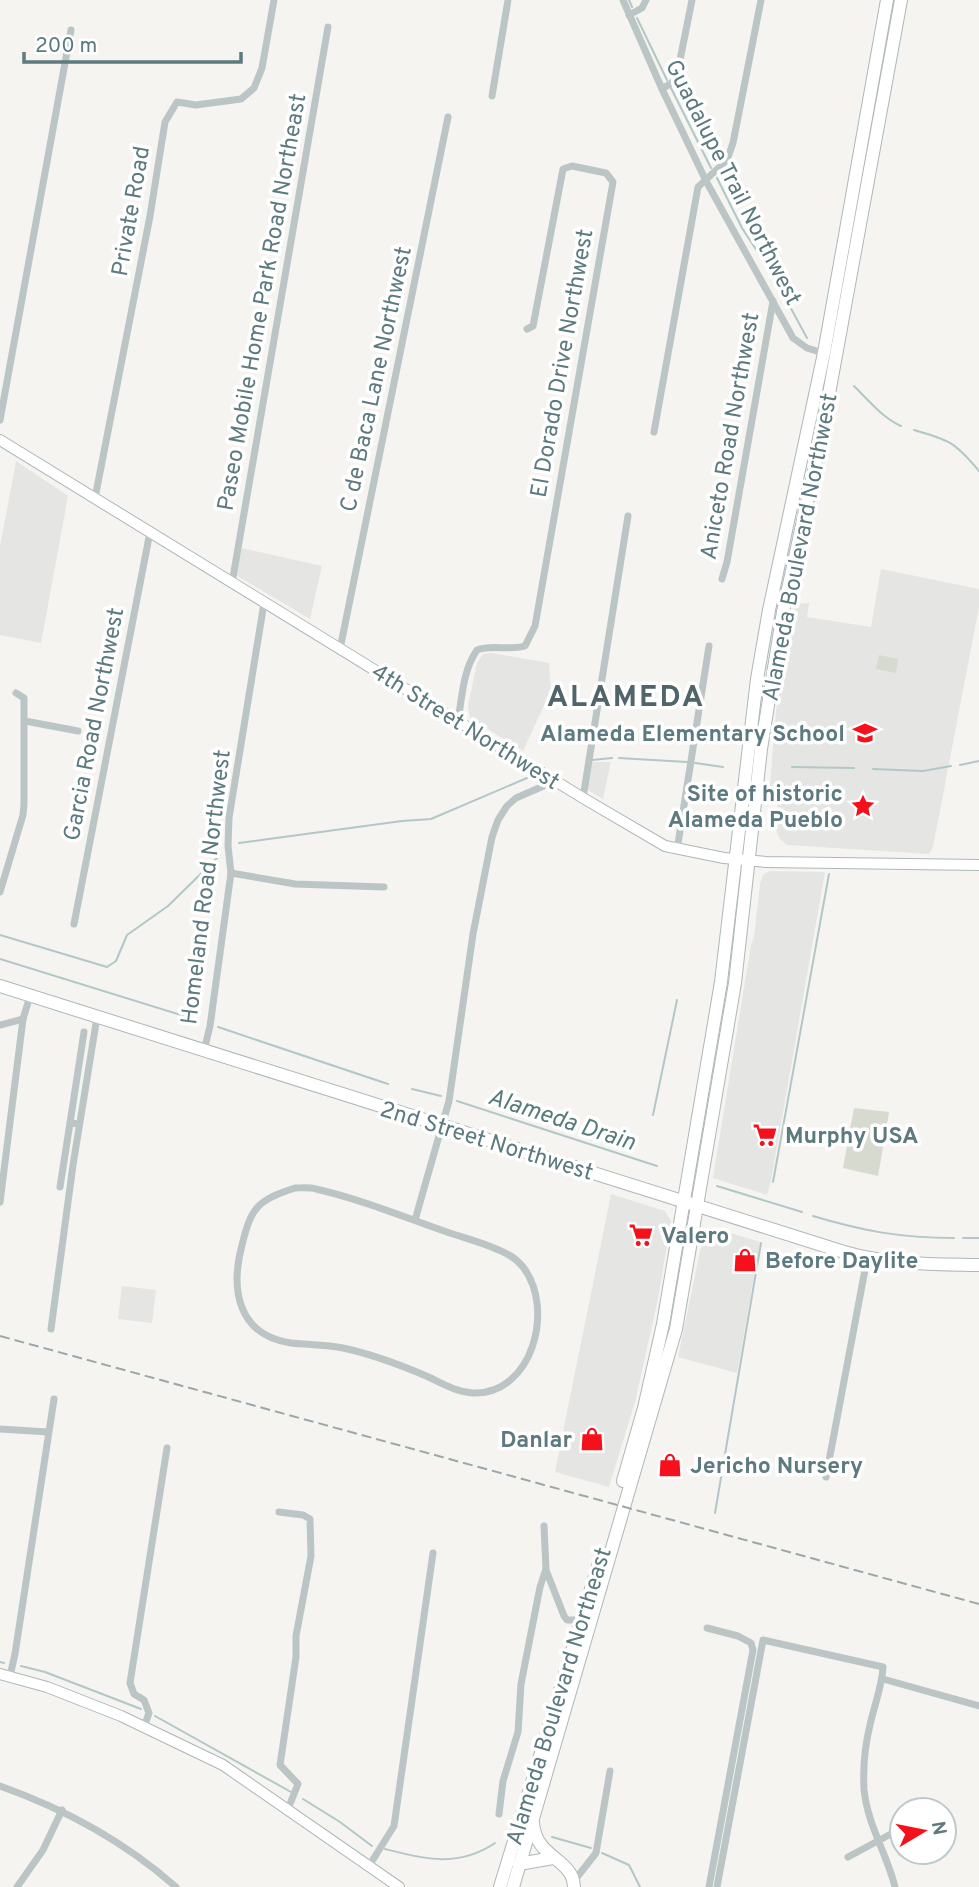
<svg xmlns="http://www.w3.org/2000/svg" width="979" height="1887" font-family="Overpass,sans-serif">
	<rect width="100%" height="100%" fill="#f5f4f0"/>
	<g fill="#e5e5e4">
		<polygon points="16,461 68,496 41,643 0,635 0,547"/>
		<polygon points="242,548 322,566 310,619 234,574"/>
		<polygon points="881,569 979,589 979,607 933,847 929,854 787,845 780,839 775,827 779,793 770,785 776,711 796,604 809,603 807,617 871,627"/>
		<polygon points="492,653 549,663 551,690 523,751 470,718 468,706 477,663 483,654"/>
		<polygon points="590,762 611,762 603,799 586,789"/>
		<polygon points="770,871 825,872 771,1181 767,1195 713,1178 751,945 754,937 760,884 763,875"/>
		<polygon points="611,1194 665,1211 671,1221 658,1299 635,1402 609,1487 555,1472"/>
		<polygon points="718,1229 760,1242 737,1373 678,1357 703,1238 708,1232"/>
		<polygon points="122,1286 156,1290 152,1323 118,1319"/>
	</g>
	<g fill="#d6dacf">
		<polygon points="879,655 898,659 896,673 876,669"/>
		<polygon points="854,1108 889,1112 878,1176 843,1168"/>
	</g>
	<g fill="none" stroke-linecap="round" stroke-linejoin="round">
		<g stroke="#b2c7c7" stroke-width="2">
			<polyline points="629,0 632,7"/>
			<polyline points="637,18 667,80"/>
			<polyline points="671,88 711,168"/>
			<polyline points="717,178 742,228 774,277 807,338"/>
			<path d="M854,386C868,400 883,418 901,426"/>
			<path d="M914,430C949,440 955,442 979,471"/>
			<polyline points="619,758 687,762"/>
			<polyline points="592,760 612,758"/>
			<polyline points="695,763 723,767"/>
			<polyline points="960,765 979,761"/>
			<polyline points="792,767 854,768"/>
			<polyline points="873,769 923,771 951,766"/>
			<polyline points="239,843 402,821 431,819 527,778"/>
			<polyline points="0,935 107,967 116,961 127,935 168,906 220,855"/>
			<polyline points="0,959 197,1020"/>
			<polyline points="218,1027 388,1084"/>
			<polyline points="412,1089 441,1096"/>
			<polyline points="457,1101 657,1166"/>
			<polyline points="653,1115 677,1000"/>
			<polyline points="773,1182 829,874"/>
			<polyline points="717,1186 802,1212"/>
			<path d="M813,1216C863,1231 901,1238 954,1238"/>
			<polyline points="963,1238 979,1238"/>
			<polyline points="715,1513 761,1243"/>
			<polyline points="0,1662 4,1663"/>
			<polyline points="21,1666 45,1672 141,1709"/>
			<polyline points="155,1716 291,1792"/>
			<polyline points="303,1799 340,1822 372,1846"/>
			<polyline points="552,1837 591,1848"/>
			<path d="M385,1849C425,1859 458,1868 495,1843"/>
			<polyline points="602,1853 629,1865 640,1887"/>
		</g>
		<g stroke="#acb7b9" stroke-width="12">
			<g id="secondary">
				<polyline points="0,440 583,798 665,846 724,858 766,862 979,865"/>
				<polyline points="0,1674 47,1687 121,1716 223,1765 399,1887"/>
			</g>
		</g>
		<g stroke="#aeb7b9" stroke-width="14">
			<g id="primary">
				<path d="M0,986L844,1252C889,1265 933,1264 979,1265"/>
				<polyline points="623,1481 644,1408 663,1324 721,982 757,679 769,610 824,353 887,0"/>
				<path d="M533,1823C536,1859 573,1858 574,1887"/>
				<polyline points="519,1864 553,1858"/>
				<polyline points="500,1887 602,1553"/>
				<polyline points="513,1887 676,1329 735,983 761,749 783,612 820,443 901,0"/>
			</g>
		</g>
		<g stroke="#bcc5c6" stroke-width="7">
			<polyline points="623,0 662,89 706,181 793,338 807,348 826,354"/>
			<polyline points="629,15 642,8 646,0"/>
			<polyline points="662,89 676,80 692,0"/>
			<polyline points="492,96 508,0"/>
			<polyline points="0,420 71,30"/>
			<polyline points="654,432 698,187 727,160 733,143 761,0"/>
			<polyline points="95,498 150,216 165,122 177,102 196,105 241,99 254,88 262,68 274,0"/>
			<polyline points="722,579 727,562 773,301"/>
			<polyline points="232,583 328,27"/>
			<polyline points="340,649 448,117"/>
			<polyline points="25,721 78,731"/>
			<path d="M458,721C462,697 463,670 477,650C493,644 509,651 525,646L535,626L613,182L606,173L572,166L563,169L533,326L527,329"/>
			<polyline points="583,798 628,516"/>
			<polyline points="677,850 709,646"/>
			<polyline points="231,873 295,884 384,887"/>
			<polyline points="0,892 23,815 24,804 24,698 16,693"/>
			<polyline points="74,924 150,532"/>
			<polyline points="0,1025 23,1019"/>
			<polyline points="204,1051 210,1026 231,873 228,846 229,818 264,603"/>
			<polyline points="79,1124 70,1123 84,1032"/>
			<polyline points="60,1187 70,1123"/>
			<path d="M295,1188C302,1188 309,1187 316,1189C360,1199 404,1217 447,1232C467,1239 489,1244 507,1254C513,1257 519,1262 523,1267C555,1308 533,1395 473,1393C455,1392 440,1382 424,1375C398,1364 371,1354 343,1348C326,1344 308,1345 291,1343C238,1335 230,1290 242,1245C251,1208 257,1200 295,1188Z"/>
			<polyline points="0,1202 23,1019 30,996"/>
			<polyline points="415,1220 449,1101 473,934 492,837 498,820 507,806 516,798 555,781"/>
			<polyline points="51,1329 73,1165 97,1017"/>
			<polyline points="0,1429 48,1432"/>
			<polyline points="826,1477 867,1259"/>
			<polyline points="279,1512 303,1515 310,1519 311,1556 296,1636 296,1657 280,1765 298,1784 288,1809"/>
			<polyline points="546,1570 564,1616 567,1620 581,1620"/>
			<polyline points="707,1628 738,1636 751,1643 753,1650 709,1887"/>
			<polyline points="10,1676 15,1654 54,1399"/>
			<polyline points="883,1679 979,1706"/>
			<polyline points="144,1727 149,1713 144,1700 134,1694 130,1683 167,1448"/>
			<path d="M0,1786C65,1809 124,1841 176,1887"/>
			<polyline points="499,1814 503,1781 518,1732 521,1684 540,1587 546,1569 544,1526"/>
			<polyline points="848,1857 902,1828"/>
			<polyline points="369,1866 394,1826 433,1553"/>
			<polyline points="574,1881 596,1853 610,1771"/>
			<polyline points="17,1887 43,1850 62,1810"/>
			<path d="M717,1887L763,1640L883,1667C882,1687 874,1706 870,1725C865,1745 863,1769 864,1789C867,1824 887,1854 895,1887"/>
		</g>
		<use href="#secondary" stroke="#fff" stroke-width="10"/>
		<use href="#primary" stroke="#fff" stroke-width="12"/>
		<polyline stroke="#9ba8ab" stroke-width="2" stroke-dasharray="10 5" stroke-linecap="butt" points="0,1336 979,1604"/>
	</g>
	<defs>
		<g id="school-bare" transform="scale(1.89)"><path d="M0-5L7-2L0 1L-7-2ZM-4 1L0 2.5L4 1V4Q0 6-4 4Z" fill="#f5101b" stroke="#fff" stroke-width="2.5" paint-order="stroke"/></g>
		<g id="sight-bare" transform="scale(1.89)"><path d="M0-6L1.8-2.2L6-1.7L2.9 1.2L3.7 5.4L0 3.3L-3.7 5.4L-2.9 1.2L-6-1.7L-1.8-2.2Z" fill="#f5101b" stroke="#fff" stroke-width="2.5" paint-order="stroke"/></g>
		<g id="supermarket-bare" transform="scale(1.89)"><path d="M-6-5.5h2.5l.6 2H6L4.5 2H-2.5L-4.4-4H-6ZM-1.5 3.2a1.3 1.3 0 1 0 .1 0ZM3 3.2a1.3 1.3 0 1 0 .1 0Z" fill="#f5101b" stroke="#fff" stroke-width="2.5" paint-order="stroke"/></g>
		<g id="shop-bare" transform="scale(1.89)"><path d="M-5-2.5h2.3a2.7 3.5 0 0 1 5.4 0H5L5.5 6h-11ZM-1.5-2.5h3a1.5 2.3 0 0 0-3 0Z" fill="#f5101b" stroke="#fff" stroke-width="2.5" paint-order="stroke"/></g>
	</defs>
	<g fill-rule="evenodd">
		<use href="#school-bare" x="865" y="733"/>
		<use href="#sight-bare" x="863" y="806"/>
		<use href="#supermarket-bare" x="765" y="1135"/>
		<use href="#supermarket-bare" x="641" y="1235"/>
		<use href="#shop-bare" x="745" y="1260"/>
		<use href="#shop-bare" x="592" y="1439"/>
		<use href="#shop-bare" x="670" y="1465"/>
	</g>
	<g text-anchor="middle" stroke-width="7" stroke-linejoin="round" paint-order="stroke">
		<g font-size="23" fill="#5c7a7f" stroke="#fff">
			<text transform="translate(734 182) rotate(63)" y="8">Guadalupe Trail Northwest</text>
			<text transform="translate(130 211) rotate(-80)" y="8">Private Road</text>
			<text transform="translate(261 302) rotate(-80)" y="8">Paseo Mobile Home Park Road Northeast</text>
			<text transform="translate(561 363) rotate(-80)" y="8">El Dorado Drive Northwest</text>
			<text transform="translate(375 379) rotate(-78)" y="8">C de Baca Lane Northwest</text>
			<text transform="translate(729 436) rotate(-80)" y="8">Aniceto Road Northwest</text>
			<text transform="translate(799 547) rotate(-79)" y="8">Alameda Boulevard Northwest</text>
			<text transform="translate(93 724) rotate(-79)" y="8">Garcia Road Northwest</text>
			<text transform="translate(466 726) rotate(32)" y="8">4th Street Northwest</text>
			<text transform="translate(205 887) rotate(-83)" y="8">Homeland Road Northwest</text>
			<text transform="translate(487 1140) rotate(17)" y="8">2nd Street Northwest</text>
			<text transform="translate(558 1696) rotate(-73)" y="8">Alameda Boulevard Northeast</text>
		</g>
		<g font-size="23" font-weight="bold" fill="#5c7a7f" stroke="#fff" text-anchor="start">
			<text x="845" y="741" text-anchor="end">Alameda Elementary School</text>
			<text x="843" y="801" text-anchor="end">Site of historic<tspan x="843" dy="26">Alameda Pueblo</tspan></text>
			<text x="785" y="1143">Murphy USA</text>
			<text x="661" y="1243">Valero</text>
			<text x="765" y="1268">Before Daylite</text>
			<text x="572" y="1447" text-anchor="end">Danlar</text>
			<text x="690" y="1473">Jericho Nursery</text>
		</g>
		<g font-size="24" font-style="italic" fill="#587c7b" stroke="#fff">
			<text transform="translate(562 1119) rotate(18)" y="8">Alameda Drain</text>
		</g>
		<g font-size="30" font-weight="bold" letter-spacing="2" fill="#4f6569" stroke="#fff">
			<text x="626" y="706">ALAMEDA</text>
		</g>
	</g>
	<g transform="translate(923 1831) rotate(80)"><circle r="33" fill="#ffffff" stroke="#becacc" stroke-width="2"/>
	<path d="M0-5L12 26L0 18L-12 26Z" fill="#f5101b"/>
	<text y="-10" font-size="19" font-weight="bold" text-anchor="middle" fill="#5c7a7f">N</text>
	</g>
	<path d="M24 52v10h217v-10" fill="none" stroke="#5c7a7f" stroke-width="3.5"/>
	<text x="35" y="52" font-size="21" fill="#5c7a7f" stroke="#ffffff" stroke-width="5" paint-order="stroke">200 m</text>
</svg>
